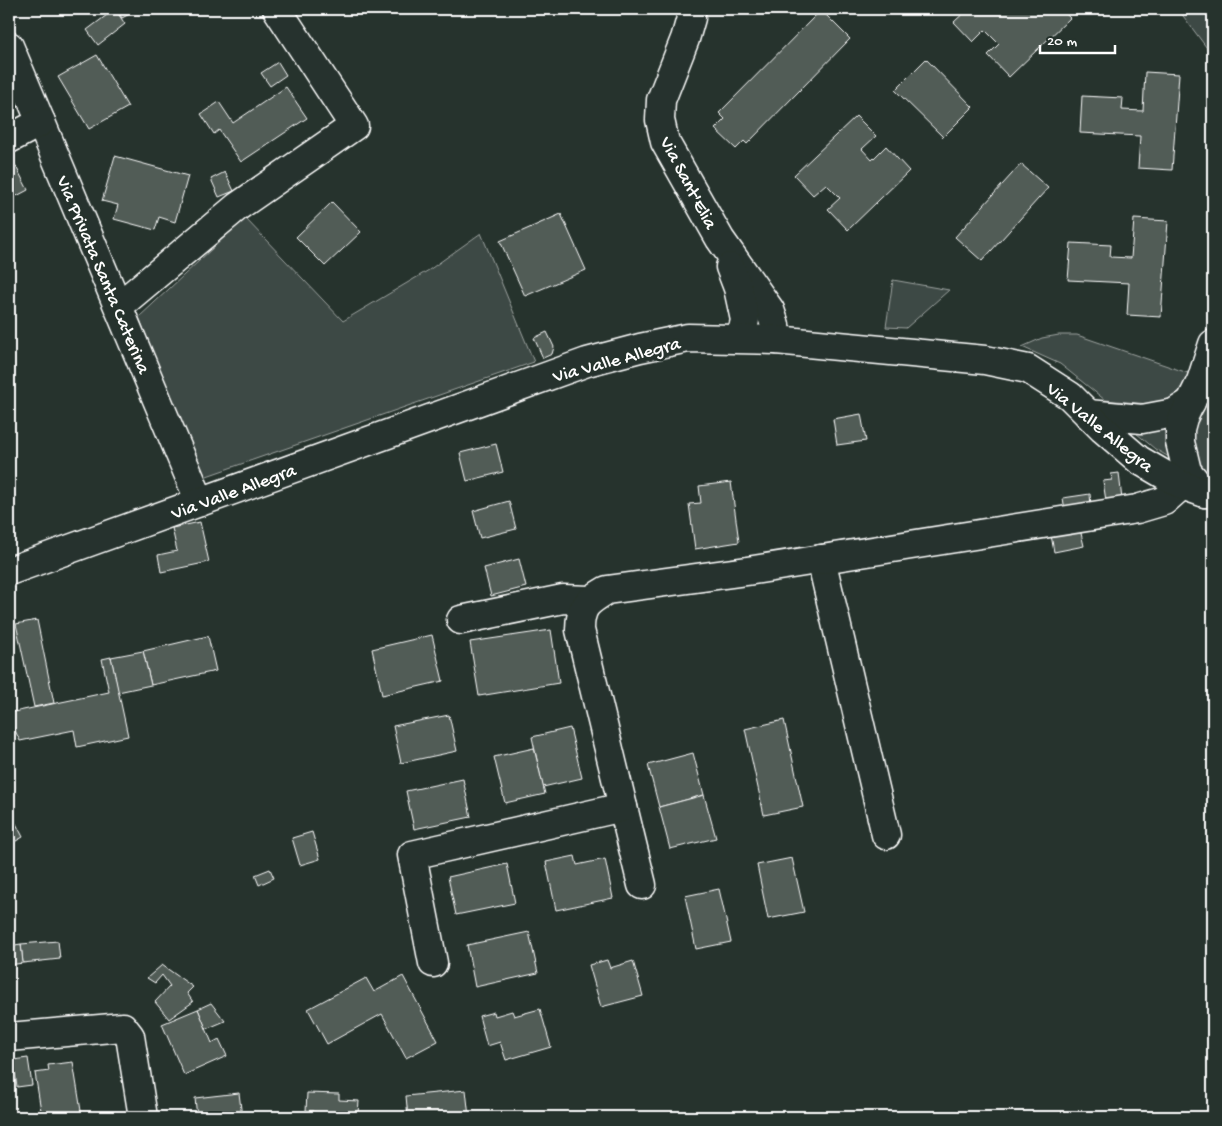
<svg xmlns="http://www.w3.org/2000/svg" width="1222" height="1126" font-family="'Gochi Hand',sans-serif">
	<rect width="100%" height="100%" fill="#26332d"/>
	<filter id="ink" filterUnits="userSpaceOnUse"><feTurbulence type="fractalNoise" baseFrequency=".02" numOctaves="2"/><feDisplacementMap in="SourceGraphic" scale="10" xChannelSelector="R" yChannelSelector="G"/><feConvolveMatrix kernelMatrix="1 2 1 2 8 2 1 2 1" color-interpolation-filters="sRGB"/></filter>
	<g filter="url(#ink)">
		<g fill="#3e4944" stroke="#9ea4a2">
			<polygon points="1178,9 1213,9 1213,55 1212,55"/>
			<polygon points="245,218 343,321 429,270 481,233 534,362 201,478 139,317"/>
			<polygon points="893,280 949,290 906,328 886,327"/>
			<polygon points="1059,335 1077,335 1191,374 1174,397 1159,405 1105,400 1060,364 1022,347 1042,338"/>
			<polygon points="1205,395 1213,396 1213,472 1206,473 1197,458 1191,434"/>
			<polygon points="1171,425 1176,461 1155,449 1130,428"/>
		</g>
		<g fill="#515c57" stroke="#fff">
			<polygon points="115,9 125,24 98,45 87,30"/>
			<polygon points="116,9 139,9 122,18"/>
			<polygon points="968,9 1061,9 1070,18 1009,77 988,55 999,44 985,30 973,42 954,22"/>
			<polygon points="821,10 850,39 747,144 744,141 736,149 715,129 725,119 719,113"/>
			<polygon points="97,55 128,107 89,129 58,77"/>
			<polygon points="926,59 973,107 943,137 895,90"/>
			<polygon points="278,62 286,75 270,86 261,73"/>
			<polygon points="1145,72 1179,74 1172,170 1138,168 1140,136 1080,133 1082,96 1123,98 1122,110 1143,111"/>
			<polygon points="286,87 307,118 241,162 219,130 214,134 201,114 219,102 233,123"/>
			<polygon points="856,116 876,136 862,149 872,160 886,146 909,171 848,230 828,209 840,198 826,184 813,195 794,175"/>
			<polygon points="9,153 28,190 9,200"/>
			<polygon points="115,156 188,176 175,222 159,217 155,230 114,219 118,205 102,201"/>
			<polygon points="1021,164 1048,188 982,261 955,237"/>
			<polygon points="225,172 234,191 219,197 211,179"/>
			<polygon points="332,202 361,232 325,266 296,237"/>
			<polygon points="561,214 586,270 525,296 500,241"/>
			<polygon points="1134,219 1168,221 1161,317 1127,315 1129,283 1068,280 1071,243 1111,245 1110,257 1131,258"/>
			<polygon points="547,332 554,347 552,354 543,358 534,338"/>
			<polygon points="861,414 866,441 837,445 833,419"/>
			<polygon points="496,444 503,472 467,481 460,453"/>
			<polygon points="1119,473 1122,500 1106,501 1103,481 1112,480 1111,474"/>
			<polygon points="731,482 739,542 695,549 689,504 701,503 699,486"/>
			<polygon points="1090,494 1091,506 1065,510 1063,498"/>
			<polygon points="509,501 516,529 480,538 473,511"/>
			<polygon points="200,522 209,562 161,572 158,555 177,551 172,528"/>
			<polygon points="1080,529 1084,546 1054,552 1051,535"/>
			<polygon points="519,559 526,587 491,596 484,568"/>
			<polygon points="37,620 54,703 34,707 16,624"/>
			<polygon points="551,630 559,683 479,696 470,642"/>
			<polygon points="432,635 443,681 382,695 372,649"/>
			<polygon points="208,636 216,671 151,685 143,651"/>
			<polygon points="143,651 151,685 118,692 111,657"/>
			<polygon points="111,657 128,736 77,747 74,730 20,741 9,718 9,713 109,692 102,659"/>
			<polygon points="449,715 457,751 401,763 393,726"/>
			<polygon points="784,720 803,807 764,815 745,729"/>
			<polygon points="570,728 582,778 543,787 532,737"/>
			<polygon points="534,748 545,794 505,803 494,757"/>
			<polygon points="693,753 704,795 659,807 648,765"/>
			<polygon points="463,779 471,817 414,829 406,791"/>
			<polygon points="9,789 15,800 9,804"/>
			<polygon points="704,795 716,838 670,849 659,807"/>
			<polygon points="9,810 23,837 9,845"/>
			<polygon points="312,832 320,859 300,865 292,838"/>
			<polygon points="575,856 577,865 605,859 613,898 556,910 546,862"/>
			<polygon points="792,858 804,912 768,919 757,865"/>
			<polygon points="507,864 515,903 456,915 448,877"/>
			<polygon points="270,869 274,878 259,885 255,875"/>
			<polygon points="719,889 731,942 696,949 685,896"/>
			<polygon points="529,932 538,973 475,987 467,945"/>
			<polygon points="58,941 60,959 23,963 21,944"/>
			<polygon points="21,944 23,963 9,965 9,946"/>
			<polygon points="607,960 610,968 633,961 643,996 601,1007 589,965"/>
			<polygon points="162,965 193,987 187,993 193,1002 169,1019 155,1002 170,986 162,975 155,983 147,978"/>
			<polygon points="403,976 438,1041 406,1058 382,1014 327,1044 308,1009 366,978 374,992"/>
			<polygon points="211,1003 225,1021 206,1029 198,1009"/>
			<polygon points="198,1009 212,1043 219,1039 227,1056 184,1075 162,1024"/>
			<polygon points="540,1009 551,1047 506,1060 500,1042 487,1046 479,1016 494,1012 495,1016 512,1011 514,1016"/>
			<polygon points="28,1058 32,1085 17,1087 13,1060"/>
			<polygon points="73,1062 82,1117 42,1117 35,1073 49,1071 48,1065"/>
			<polygon points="466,1090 469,1117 408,1117 406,1096"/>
			<polygon points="239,1093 242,1117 197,1117 195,1098"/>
			<polygon points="307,1093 339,1094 339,1100 359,1101 358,1114 349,1113 349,1117 314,1117 314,1111 306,1111"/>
		</g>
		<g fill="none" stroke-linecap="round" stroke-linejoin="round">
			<g stroke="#fff" stroke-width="31">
				<g id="minor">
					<polyline points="691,9 691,18 685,39 661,100 660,120 665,142 720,239 770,310 775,325 776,340"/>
					<polyline points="9,46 200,502"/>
					<polyline points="9,139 41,122"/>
					<polyline points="730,267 738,288 745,320 741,338"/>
					<polyline points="119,306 237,207 354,126 277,9"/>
					<polyline points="1088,414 1142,419 1174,413 1191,402"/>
					<polyline points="1210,490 1205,493 1187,471 1180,442 1180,429 1183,418 1201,381 1213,344"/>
					<polyline points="821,559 886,835"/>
					<polyline points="461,620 563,599 590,600"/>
					<polyline points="623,807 642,885"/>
					<path d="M433,963L412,855L623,807L580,630C580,606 587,602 607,590L747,571L1137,509L1164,501L1182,485"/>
					<polyline points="9,1037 123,1027 130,1036 143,1117"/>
				</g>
			</g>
			<g stroke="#fff" stroke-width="31">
				<polyline id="major" points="9,571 587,362 640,348 688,338 776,340 985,360 1028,369 1070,396 1103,429 1139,460 1182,485 1205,493 1213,493"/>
			</g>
			<use href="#minor" stroke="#26332d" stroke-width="28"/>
			<use href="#major" stroke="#26332d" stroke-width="28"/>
		</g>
	</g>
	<g text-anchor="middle" stroke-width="5" stroke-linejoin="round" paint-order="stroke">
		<g font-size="19" fill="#fff" stroke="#26332d">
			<text transform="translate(690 182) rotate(62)" y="7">Via Sant'Elia</text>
			<text transform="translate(105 274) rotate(67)" y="7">Via Privata Santa Caterina</text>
			<text transform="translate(616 358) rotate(-15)" y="7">Via Valle Allegra</text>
			<text transform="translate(1101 426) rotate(39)" y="7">Via Valle Allegra</text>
			<text transform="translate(233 490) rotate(-20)" y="7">Via Valle Allegra</text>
		</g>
	</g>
	<rect width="1222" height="1126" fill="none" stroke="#26332d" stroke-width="30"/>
	<rect x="15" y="15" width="1192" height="1096" fill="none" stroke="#fff" stroke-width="2" filter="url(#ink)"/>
	<path d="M1040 45v8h75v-8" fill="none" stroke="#ffffff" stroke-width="2.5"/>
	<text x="1047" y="45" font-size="15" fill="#ffffff" stroke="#26332d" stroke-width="4" paint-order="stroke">20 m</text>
</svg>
